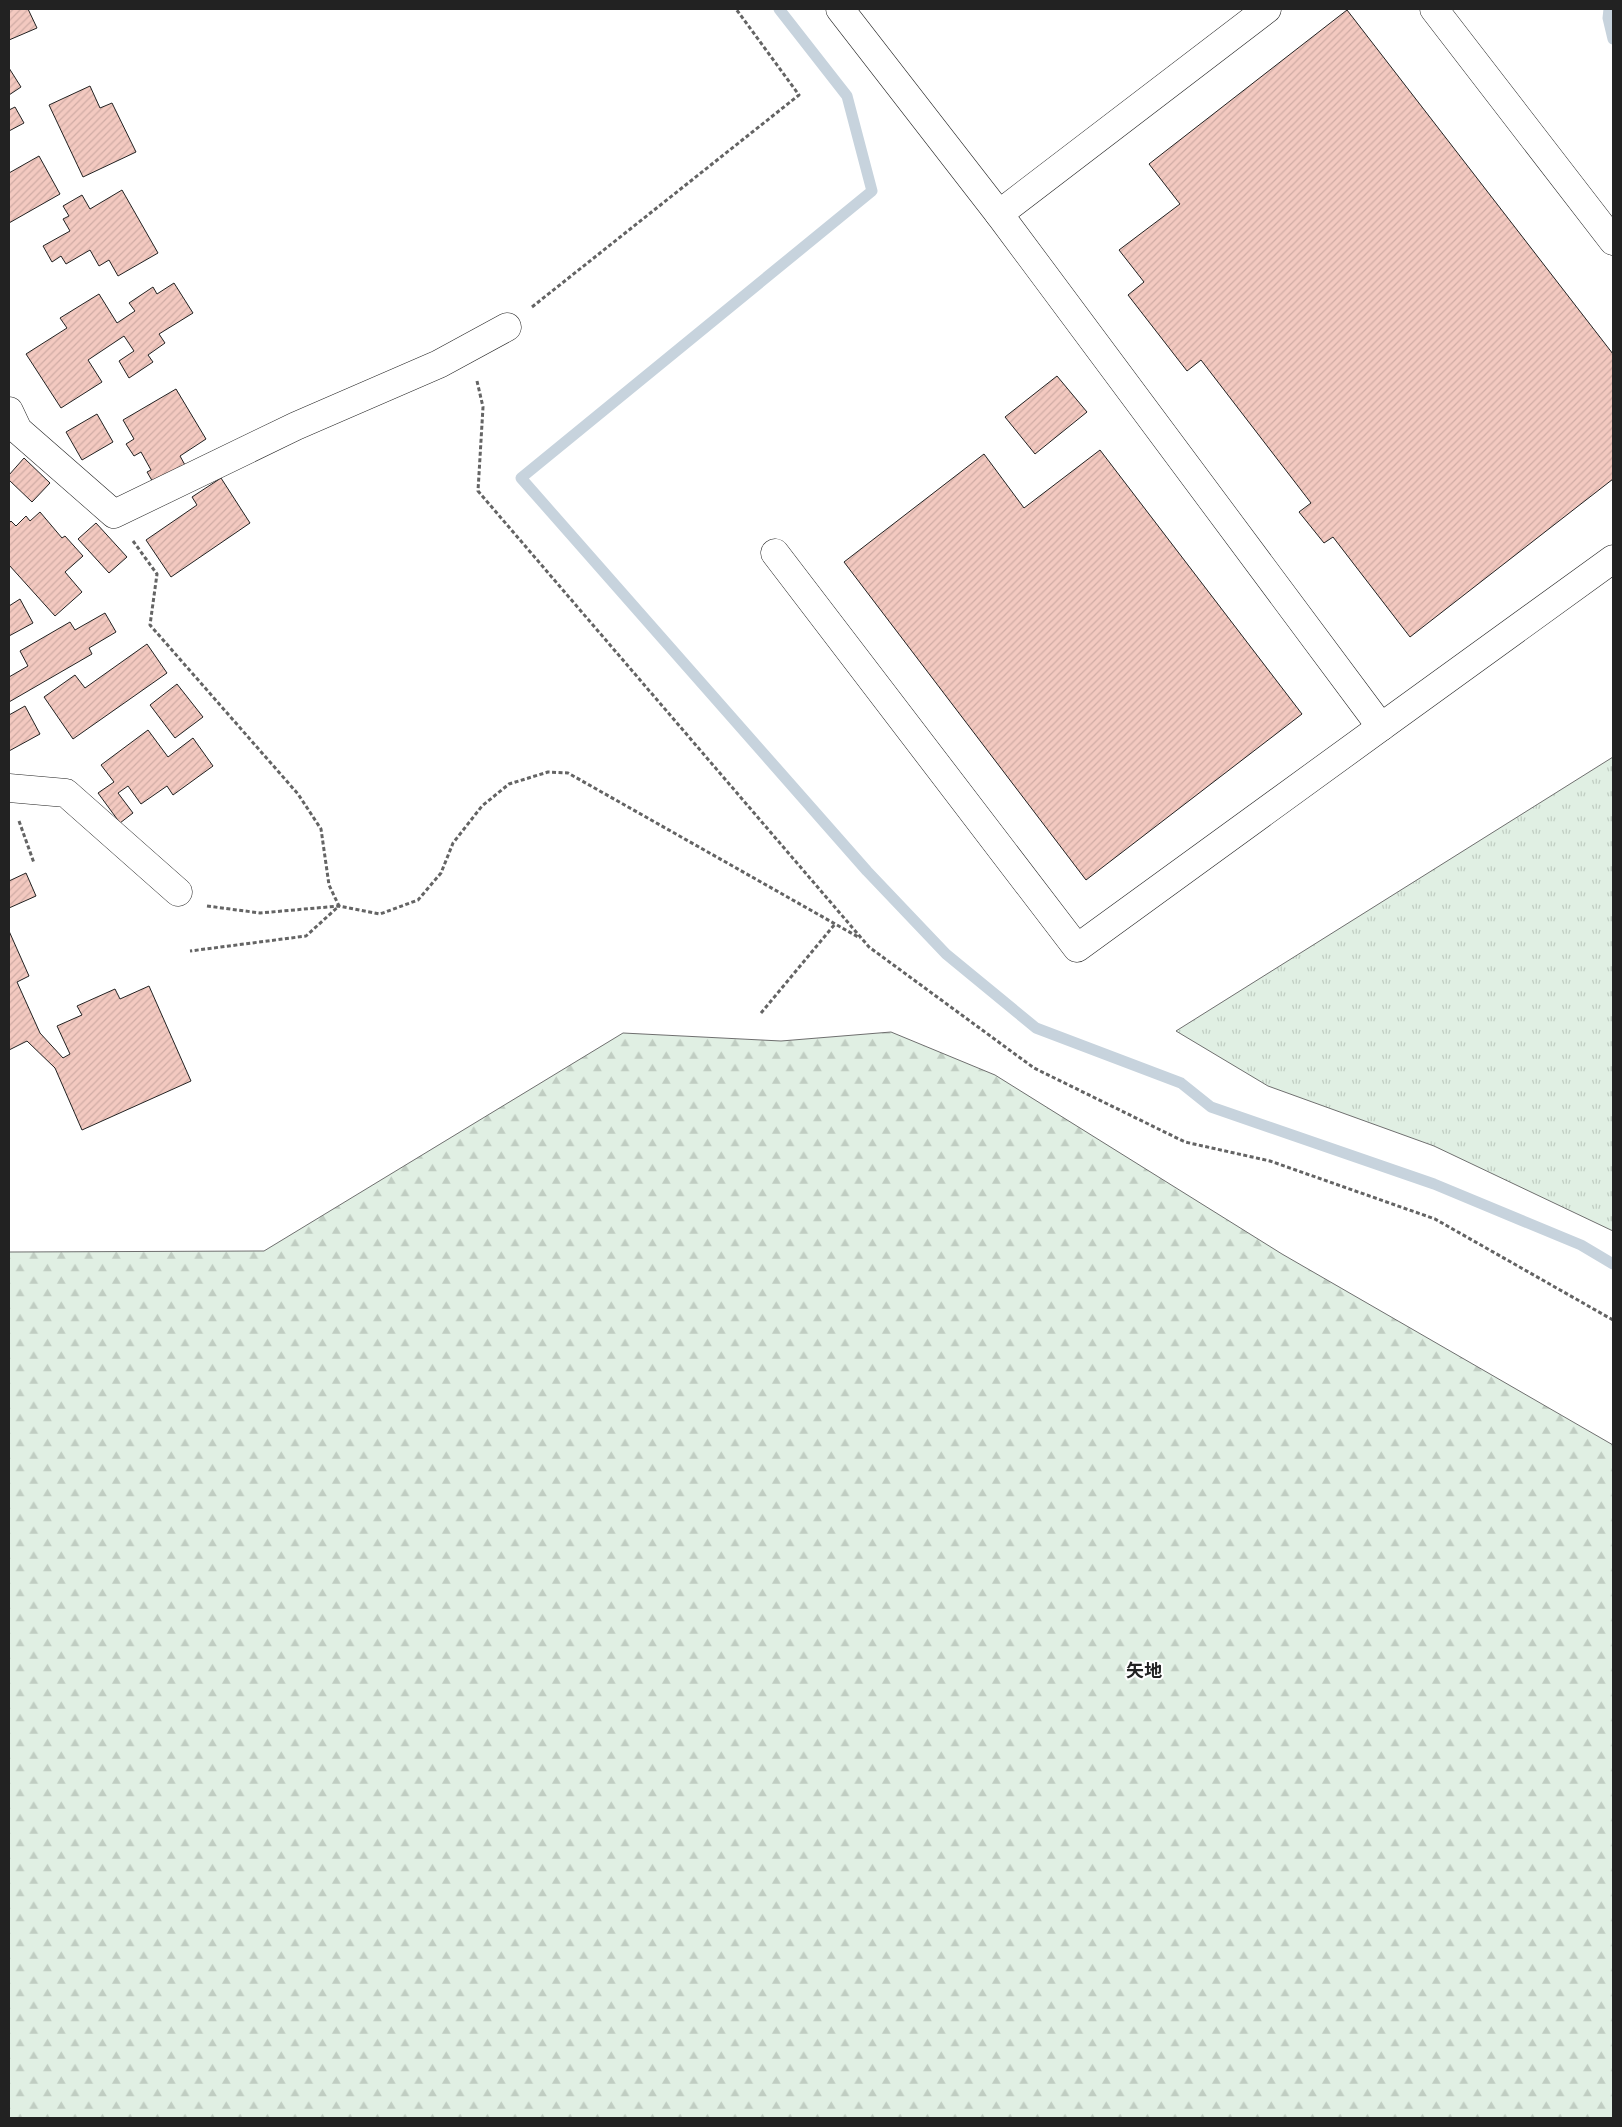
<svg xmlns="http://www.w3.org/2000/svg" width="1622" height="2127" font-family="'Sofia Sans Condensed','Noto Sans JP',sans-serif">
	<defs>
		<pattern id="grass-tufts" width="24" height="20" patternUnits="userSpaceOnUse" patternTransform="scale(1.25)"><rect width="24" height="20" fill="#e0efe3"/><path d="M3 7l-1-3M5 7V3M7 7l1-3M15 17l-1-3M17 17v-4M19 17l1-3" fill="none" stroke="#c0cdc2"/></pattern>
		<pattern id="forest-firs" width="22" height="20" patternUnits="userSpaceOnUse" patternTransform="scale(1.25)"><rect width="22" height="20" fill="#e0efe3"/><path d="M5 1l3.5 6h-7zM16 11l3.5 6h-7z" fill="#c0cdc2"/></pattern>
		<pattern id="building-hatch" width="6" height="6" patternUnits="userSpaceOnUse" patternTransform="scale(1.25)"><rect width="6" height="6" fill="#f3c9c0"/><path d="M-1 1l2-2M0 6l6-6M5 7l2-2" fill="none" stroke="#d0aca5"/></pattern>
	</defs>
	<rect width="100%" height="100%" fill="#fff"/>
	<polygon fill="url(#grass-tufts)" stroke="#6f6f6f" points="1613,757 1613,1231 1434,1146 1268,1086 1176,1031"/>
	<polygon fill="url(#forest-firs)" stroke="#6f6f6f" points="891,1032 995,1075 1282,1254 1613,1445 1613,2118 9,2118 9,1252 264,1251 623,1033 781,1041"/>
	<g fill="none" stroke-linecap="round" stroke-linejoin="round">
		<g stroke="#c7d3dd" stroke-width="11">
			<polyline points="779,9 847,96 872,191 521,478 867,871 946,954 1036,1028 1181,1083 1211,1107 1434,1184 1581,1245 1613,1264"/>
			<polyline points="1609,9 1608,18 1613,39"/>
		</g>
	</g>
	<g fill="url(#building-hatch)" stroke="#222">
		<polygon points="9,9 28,9 37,28 9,40"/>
		<polygon points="1347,10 1613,354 1613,479 1410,637 1333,537 1324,543 1299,512 1311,503 1201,360 1187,371 1128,295 1144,282 1119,250 1180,204 1149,164"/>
		<polygon points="9,68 21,87 9,95"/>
		<polygon points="90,86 100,108 112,103 136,152 83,177 49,105"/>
		<polygon points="15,107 24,123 9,131 9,110"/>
		<polygon points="39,156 60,194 9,223 9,173"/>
		<polygon points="122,190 158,253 118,276 109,260 99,266 90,250 66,264 61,256 52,262 43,246 70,231 63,219 69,216 63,206 82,195 90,209"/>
		<polygon points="174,283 193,313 159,334 165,343 148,355 153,362 129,378 119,361 134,351 124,336 88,360 102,382 61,408 26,354 67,328 60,318 99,294 117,323 135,311 129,303 153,287 157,294"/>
		<polygon points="1057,376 1087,412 1035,454 1005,417"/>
		<polygon points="176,389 206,439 180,456 185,465 154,484 147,472 151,470 141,452 134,456 126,444 134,439 123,420"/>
		<polygon points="97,414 113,442 82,460 66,432"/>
		<polygon points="1100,450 1302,714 1086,880 844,562 984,454 1024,508"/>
		<polygon points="24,458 50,483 32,502 9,480 9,475"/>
		<polygon points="221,478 250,523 171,577 146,540 197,505 192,497"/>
		<polygon points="40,512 62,538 65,536 83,556 65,572 82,592 55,616 9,565 9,523 11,521 16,526 26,516 30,521"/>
		<polygon points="96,523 127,557 109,573 78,539"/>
		<polygon points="20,599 33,623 9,636 9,606"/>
		<polygon points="105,613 116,632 89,648 92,654 9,702 9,677 28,666 20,651 70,622 75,630"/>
		<polygon points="147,644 167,673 73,739 44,697 75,675 85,688"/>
		<polygon points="177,684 203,717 175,738 150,705"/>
		<polygon points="25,706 40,734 9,751 9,715"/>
		<polygon points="148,730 168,757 193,738 213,766 173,795 167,786 141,804 128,786 118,793 133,813 120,823 98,793 114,782 101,765"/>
		<polygon points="26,873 36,896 9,908 9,881"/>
		<polygon points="9,931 29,976 17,982 40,1033 63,1058 70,1054 57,1026 82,1015 77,1006 115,989 120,999 149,986 191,1081 82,1130 55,1068 27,1041 9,1050"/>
	</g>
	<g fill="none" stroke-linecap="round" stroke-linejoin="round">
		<g stroke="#222" stroke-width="29">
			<g id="minor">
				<polyline points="840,9 999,214"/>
				<polyline points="1267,9 999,214 1381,727 1613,559"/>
				<polyline points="1434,9 1613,241"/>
				<polyline points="9,411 18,430 114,514 296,426 439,364 507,327"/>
				<polyline points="775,553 1077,948 1381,727"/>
				<polyline points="9,788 66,793 178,892"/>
			</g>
		</g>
		<g stroke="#646464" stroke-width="3" stroke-dasharray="4 2.5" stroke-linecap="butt">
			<polyline points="532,307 799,95 736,9"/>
			<polyline points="477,381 483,407 478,491 869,947 1034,1068 1185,1142 1270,1161 1435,1219 1613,1320"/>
			<polyline points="133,541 157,574 150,625 298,794 321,829 329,885 339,906 306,936 190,951"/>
			<polyline points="19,821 34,863"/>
			<polyline points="207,906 260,913 339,906 380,914 418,900 441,873 453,843 482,806 509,784 548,772 568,773 860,938"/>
			<polyline points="761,1013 835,924"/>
		</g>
		<use href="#minor" stroke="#fff" stroke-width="28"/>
	</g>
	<g text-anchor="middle" stroke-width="4" stroke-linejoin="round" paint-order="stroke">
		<g font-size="18" font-weight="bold" fill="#222" stroke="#fff">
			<text x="1144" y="1677">矢地</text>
		</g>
	</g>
	<rect width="1622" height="2127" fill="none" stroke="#222222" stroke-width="20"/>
</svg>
